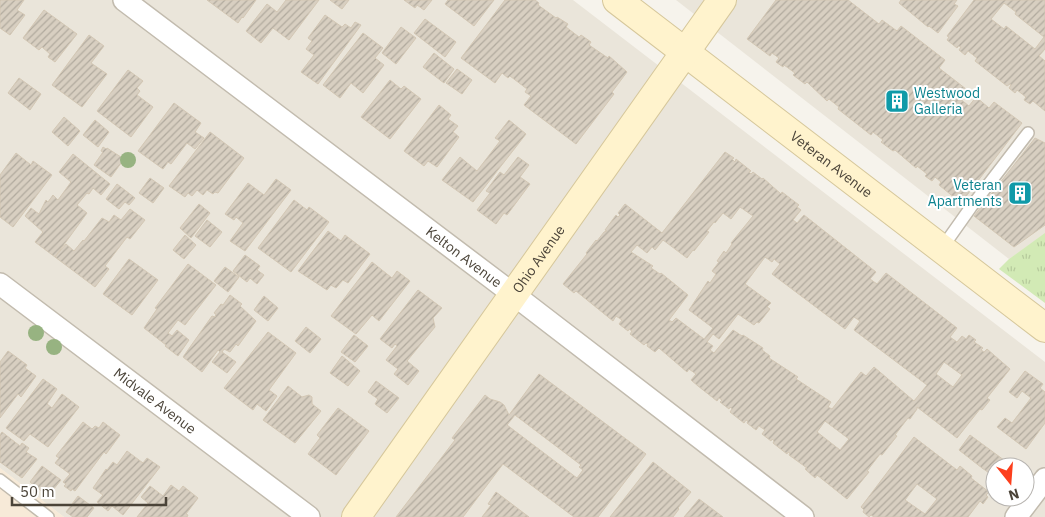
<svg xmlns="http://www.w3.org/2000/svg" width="1045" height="517" font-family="'IBM Plex Sans',sans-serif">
	<defs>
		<pattern id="park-tufts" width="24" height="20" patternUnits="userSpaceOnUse" patternTransform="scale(1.25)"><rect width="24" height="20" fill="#d2eab5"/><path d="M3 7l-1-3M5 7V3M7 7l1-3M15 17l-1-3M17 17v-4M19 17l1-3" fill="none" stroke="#b6ca9c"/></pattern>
		<pattern id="building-hatch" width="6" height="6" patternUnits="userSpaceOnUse" patternTransform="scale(1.25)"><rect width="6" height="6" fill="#d8cfc1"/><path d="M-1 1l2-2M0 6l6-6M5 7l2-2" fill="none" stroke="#b1aa9e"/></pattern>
	</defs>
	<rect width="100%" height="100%" fill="#f6f3ec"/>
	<g fill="#eae5da" fill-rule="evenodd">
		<path d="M0,0H573L1045,362V517H64L0,468ZM995,467H1025V497H995Z"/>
		<polygon points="676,0 1045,0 1045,234 1009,259"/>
	</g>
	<polygon fill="#f7ead8" points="0,468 64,517 0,517"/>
	<polygon fill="url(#park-tufts)" points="1045,233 1045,303 999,269 1009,259"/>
	<g fill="url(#building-hatch)" stroke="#d3c7b4" fill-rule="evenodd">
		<polygon points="0,0 24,0 17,10 25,15 10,35 0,28"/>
		<polygon points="207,0 256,0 243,18 242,17 238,23"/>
		<polygon points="286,0 319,0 289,40 273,28 261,43 246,31 267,4 277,12"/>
		<polygon points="330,0 349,0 342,9"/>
		<polygon points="404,0 432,0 424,10 417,5 415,8"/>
		<polygon points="448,0 494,0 474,26 445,4"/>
		<polygon points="505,0 535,0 539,3 538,5 556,18 557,17 568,24 566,27 579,37 581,35 591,42 589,45 608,58 609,56 627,72 612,92 614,94 576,144 524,105 531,96 525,92 527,89 510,76 508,78 502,73 495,83 461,58"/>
		<polygon points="776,0 848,0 879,24 882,20 897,31 901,26 945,60 939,68 966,89 959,98 969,106 976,97 989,108 994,102 1022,123 961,203 939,185 941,182 935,177 932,181 925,176 927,174 917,166 916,168 895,150 893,151 881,142 883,140 873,132 871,135 838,109 839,107 829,99 827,101 807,82 805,84 793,75 795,73 784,65 783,67 776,62 779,58 772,53 770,56 747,39"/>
		<polygon points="901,0 957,0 954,4 958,6 938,33 929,26 928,27 899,3"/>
		<path d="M974,0H1045V49L1039,56L1045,61V111L1033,101L1030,104L1024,100L1026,97L1017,90L1015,93L1009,88L1011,85L1010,84L1007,86L975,61L977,58L968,51L965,55L959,50L961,47L959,46L957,48L947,40L949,37L947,36ZM1004,3L1016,12L1015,14L1044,37L1035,49L1006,26L1004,29L991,19Z"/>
		<polygon points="44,10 77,34 55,62 48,57 50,54 42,47 39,50 23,38"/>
		<polygon points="325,15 342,27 345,24 351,28 355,22 361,25 318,84 301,72 314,55 306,49 312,41 308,38"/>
		<polygon points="425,19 456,42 445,57 414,33"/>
		<polygon points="401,27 416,38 396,64 382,53"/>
		<polygon points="363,33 383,48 375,58 384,65 363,93 351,83 340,98 323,85"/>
		<polygon points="89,35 104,46 91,63 107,74 82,107 52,85"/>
		<polygon points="434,53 454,69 444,83 423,67"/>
		<polygon points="457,69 472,80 462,94 446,83"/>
		<polygon points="128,70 143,81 137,88 140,91 137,95 153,107 131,137 97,111"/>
		<polygon points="19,78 41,94 30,110 8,93"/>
		<polygon points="390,80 401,89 404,86 421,99 390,139 361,117"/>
		<polygon points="174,103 201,123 195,132 204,138 195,149 187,143 171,164 168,162 163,169 138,151"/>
		<polygon points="439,105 451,115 448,119 458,126 453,132 459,137 437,167 428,161 424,166 404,151"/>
		<polygon points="64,117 80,131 68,146 52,132"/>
		<polygon points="95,120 109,132 98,147 83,135"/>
		<polygon points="509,120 526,134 473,202 442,180 460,157 477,171 500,141 495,138"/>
		<polygon points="210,132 244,158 218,193 215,192 213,194 207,190 203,195 197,190 192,196 188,193 185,197 169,186"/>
		<polygon points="1035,138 1045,143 1045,225 1014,247 974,216"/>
		<polygon points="103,147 106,149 107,148 124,159 111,177 94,165 103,152 101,151"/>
		<path d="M725,152L734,158L732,159L735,162L736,159L751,171L749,172L751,174L753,172L762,179L763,178L781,194L782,192L799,205L797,207L801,210L793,220L797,223L804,215L876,272L870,279L877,284L886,273L957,328L950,337L957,342L962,336L966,339L969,335L976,340L974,342L983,348L981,350L984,352L987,349L1010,369L987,398L990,400L982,410L980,409L957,438L917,407V409L910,419L908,418L895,435L897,436L882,455L880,454L867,471L869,472L847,499L817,475L815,478L805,469L807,468L789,455L790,453L788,452L787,454L773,443L774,441L772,439L771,441L762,434L765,430L759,426L756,430L747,423L748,421L746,420L744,423L730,412L732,409L730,407L729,409L720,402L722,400L719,398L717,401L698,386L691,380L696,374L689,369L687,372L659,348L655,352L647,346L648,344L646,343L644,345L630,334L632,331L629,329L628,331L619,324L622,320L616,316L613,321L576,291L574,293L563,284L587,254L586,253L596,240L597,241L604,232L607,231L605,230L616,215L618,217L620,215L618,213L625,204L662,233ZM740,207L753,216L731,243L732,244L726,253L724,251L717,261L719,262L712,271L716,274L710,283L708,281L689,310L713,328L704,339L676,318L672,322L669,320L688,295L661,273L660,274L651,268L653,266L631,252L637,245L647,253L652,247L655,250L663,240L687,258L693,250L694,251L709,232L707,231L714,222L715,223L723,213L731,219ZM765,257L772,262L774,259L780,264L772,274L845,329L854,317L860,321L854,330L927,385L914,401L874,367L866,376L861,372L832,409L828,407L831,402L796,379L798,377L769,358L770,356L762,350L763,348L743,335L742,336L733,330L714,353L710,350L713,346L707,342L713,334L719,339L738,314L754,325L757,322L759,323L770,309L767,307L771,303L745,284ZM944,362L962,375L953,387L936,374ZM825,421L849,439L840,450L817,432Z"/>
		<polygon points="16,153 31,165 33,161 52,175 13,227 0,217 0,175"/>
		<polygon points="73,154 110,184 101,195 93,188 89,194 87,193 77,205 87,213 55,257 35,242 43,232 25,216 31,208 39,214 46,200 48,202 53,195 58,200 71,182 59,172"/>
		<polygon points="518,157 529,165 520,177 530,184 507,215 504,213 496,224 477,210 490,193 486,191 500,172 504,175"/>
		<polygon points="150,178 164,188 153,203 139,193"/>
		<polygon points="276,179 291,190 245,251 230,241 243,223 236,217 234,220 225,214 248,183 264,195"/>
		<polygon points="117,184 135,198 129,205 125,202 119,209 106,199"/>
		<polygon points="294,200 307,210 309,207 329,222 291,272 258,248"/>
		<polygon points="199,204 210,213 191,238 180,228"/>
		<polygon points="130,209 145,220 130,239 127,237 105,266 109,269 95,287 55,257 66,244 74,251 83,240 84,241 102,218 109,222 114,215 121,220"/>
		<polygon points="207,220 222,232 210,247 195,236"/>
		<polygon points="328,231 341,241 345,235 370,254 348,283 343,280 336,288 331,285 327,290 298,271"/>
		<polygon points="185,235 196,245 184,259 173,250"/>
		<polygon points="245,255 260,266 257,270 264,275 257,284 250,278 247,282 233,271"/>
		<polygon points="129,259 158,280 132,315 103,294"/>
		<polygon points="372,262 392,278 397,271 410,281 379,321 372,315 356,334 331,316"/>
		<polygon points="188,264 216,285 185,325 178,320 168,333 172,336 177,330 189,340 178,356 165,346 166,345 144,328 157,309 155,308"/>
		<polygon points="225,267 239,277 228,292 214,281"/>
		<polygon points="418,290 442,308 433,318 435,327 407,361 419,371 408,385 394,374 398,369 386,360 397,346 395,344 392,348 380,339"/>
		<polygon points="230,295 242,304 240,306 256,321 238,346 236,344 230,352 224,349 222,352 236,362 227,373 212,362 220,352 218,350 202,372 183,357 212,316 215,317 216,314 214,313 221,304 223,305"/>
		<polygon points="264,296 278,308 268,321 254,310"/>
		<polygon points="306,327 321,339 310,353 295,341"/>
		<polygon points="268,332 296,353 269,390 277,396 266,411 257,404 253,410 224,388"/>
		<polygon points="354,335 368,346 355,362 341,352"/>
		<polygon points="8,351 27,365 25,368 36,376 21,397 18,394 0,418 0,362"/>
		<polygon points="342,356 360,371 348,386 330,373"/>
		<polygon points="1025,371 1043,384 1040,388 1045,392 1045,423 1026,449 997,427 1005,418 1012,423 1031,398 1022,391 1017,398 1009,392"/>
		<path d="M539,374L646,454L598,517H574L503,464L463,517H396L455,440L452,438L485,395L490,399L500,402L504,405L509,415ZM515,415L581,465L579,467L583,470L577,478L507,425Z"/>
		<polygon points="43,379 57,389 47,404 52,408 62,394 79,407 48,447 30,434 24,441 6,428"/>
		<polygon points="376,381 399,398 387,413 375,404 378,399 368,392"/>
		<polygon points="288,386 302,397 309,395 312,397 312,404 321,411 295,443 263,420"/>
		<polygon points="338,408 369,431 336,475 308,454 320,438 317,435"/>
		<polygon points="83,422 92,429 95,426 99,428 103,422 120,435 106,454 104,452 75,491 72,489 71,491 64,486 66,484 63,482 70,474 55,463 59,458 56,456"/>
		<polygon points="2,432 20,446 22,443 29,448 26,452 37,459 22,478 0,462 0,435"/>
		<polygon points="970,435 1012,466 1012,467 995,467 995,477 982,468 959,450"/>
		<path d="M914,437L957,470L960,466L972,476L971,478L989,492L986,495L988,497L983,504L980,501L968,517H874L871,515L869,517L863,512L864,510L861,507ZM917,484L937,499L925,514L905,500Z"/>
		<polygon points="127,451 143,463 147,458 160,467 123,515 112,506 108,511 97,502 103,495 93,488 106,469 107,470 113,462 117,465"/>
		<polygon points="653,462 691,492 678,508 679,509 673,517 610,517"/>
		<polygon points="42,466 61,480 48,496 30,482"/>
		<polygon points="171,485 179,491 183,486 198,498 186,514 188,515 187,517 137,517 148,503 141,497 150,486 163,496"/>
		<polygon points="496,492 529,517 482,517 491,505 488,504"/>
		<polygon points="78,496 94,508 87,517 73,517 66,512"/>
		<polygon points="699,499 723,517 684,517"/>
	</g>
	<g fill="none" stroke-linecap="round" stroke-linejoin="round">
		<g stroke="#c2bbae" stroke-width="14">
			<g id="lane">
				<polyline points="942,248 971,207 1028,133"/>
				<polyline points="0,480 48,517"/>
			</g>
		</g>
		<g stroke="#c2bbae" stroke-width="24">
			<g id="street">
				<path id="s1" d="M124,0L513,294L803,517"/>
				<path id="s2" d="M0,284L309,517"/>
				<polyline points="1016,517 1045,479"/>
			</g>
		</g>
		<g stroke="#d6c79b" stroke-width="30">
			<g id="secondary">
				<path id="s3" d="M617,0L1045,328"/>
				<path id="s4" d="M356,517L722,0"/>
			</g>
		</g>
		<use href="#lane" stroke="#fff" stroke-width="11"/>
		<use href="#street" stroke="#fff" stroke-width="21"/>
		<use href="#secondary" stroke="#fff3cd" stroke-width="28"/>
	</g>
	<g fill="#97b381">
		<circle cx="128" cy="160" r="8"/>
		<circle cx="36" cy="333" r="8"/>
		<circle cx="54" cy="347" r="8"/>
	</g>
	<defs>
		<g id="building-square" transform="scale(1.25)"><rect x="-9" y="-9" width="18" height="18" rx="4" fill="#0f9aa8" stroke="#fff"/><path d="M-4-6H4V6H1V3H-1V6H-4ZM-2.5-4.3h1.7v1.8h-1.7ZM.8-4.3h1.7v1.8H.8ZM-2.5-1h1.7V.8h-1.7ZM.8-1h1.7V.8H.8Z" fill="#fff"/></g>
	</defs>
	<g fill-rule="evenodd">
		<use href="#building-square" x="897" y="101"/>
		<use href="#building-square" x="1020" y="193"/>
	</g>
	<g text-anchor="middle" stroke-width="4" stroke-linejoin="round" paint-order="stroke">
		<g font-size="14" fill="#0d838f" stroke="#fff" text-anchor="start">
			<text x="914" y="98">Westwood<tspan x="914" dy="16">Galleria</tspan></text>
			<text x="1002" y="190" text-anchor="end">Veteran<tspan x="1002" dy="16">Apartments</tspan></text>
		</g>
		<g font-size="14" fill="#4b4439" stroke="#fff">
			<text dy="5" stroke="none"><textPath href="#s3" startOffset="270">Veteran Avenue</textPath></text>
			<text dy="5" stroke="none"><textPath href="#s1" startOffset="426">Kelton Avenue</textPath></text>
			<text dy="5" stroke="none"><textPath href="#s4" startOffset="316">Ohio Avenue</textPath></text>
			<text dy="5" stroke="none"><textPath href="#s2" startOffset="194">Midvale Avenue</textPath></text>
		</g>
	</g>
	<g transform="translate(1010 482) rotate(163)"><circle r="24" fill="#ffffff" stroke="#b7b4b0"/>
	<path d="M0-4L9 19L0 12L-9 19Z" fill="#fc3f1d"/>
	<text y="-8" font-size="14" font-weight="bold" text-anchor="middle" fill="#4b4439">N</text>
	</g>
	<path d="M12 497v8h154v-8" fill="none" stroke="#4b4439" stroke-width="2.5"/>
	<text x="20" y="497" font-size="15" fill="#4b4439" stroke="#ffffff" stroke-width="4" paint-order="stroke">50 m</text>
</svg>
